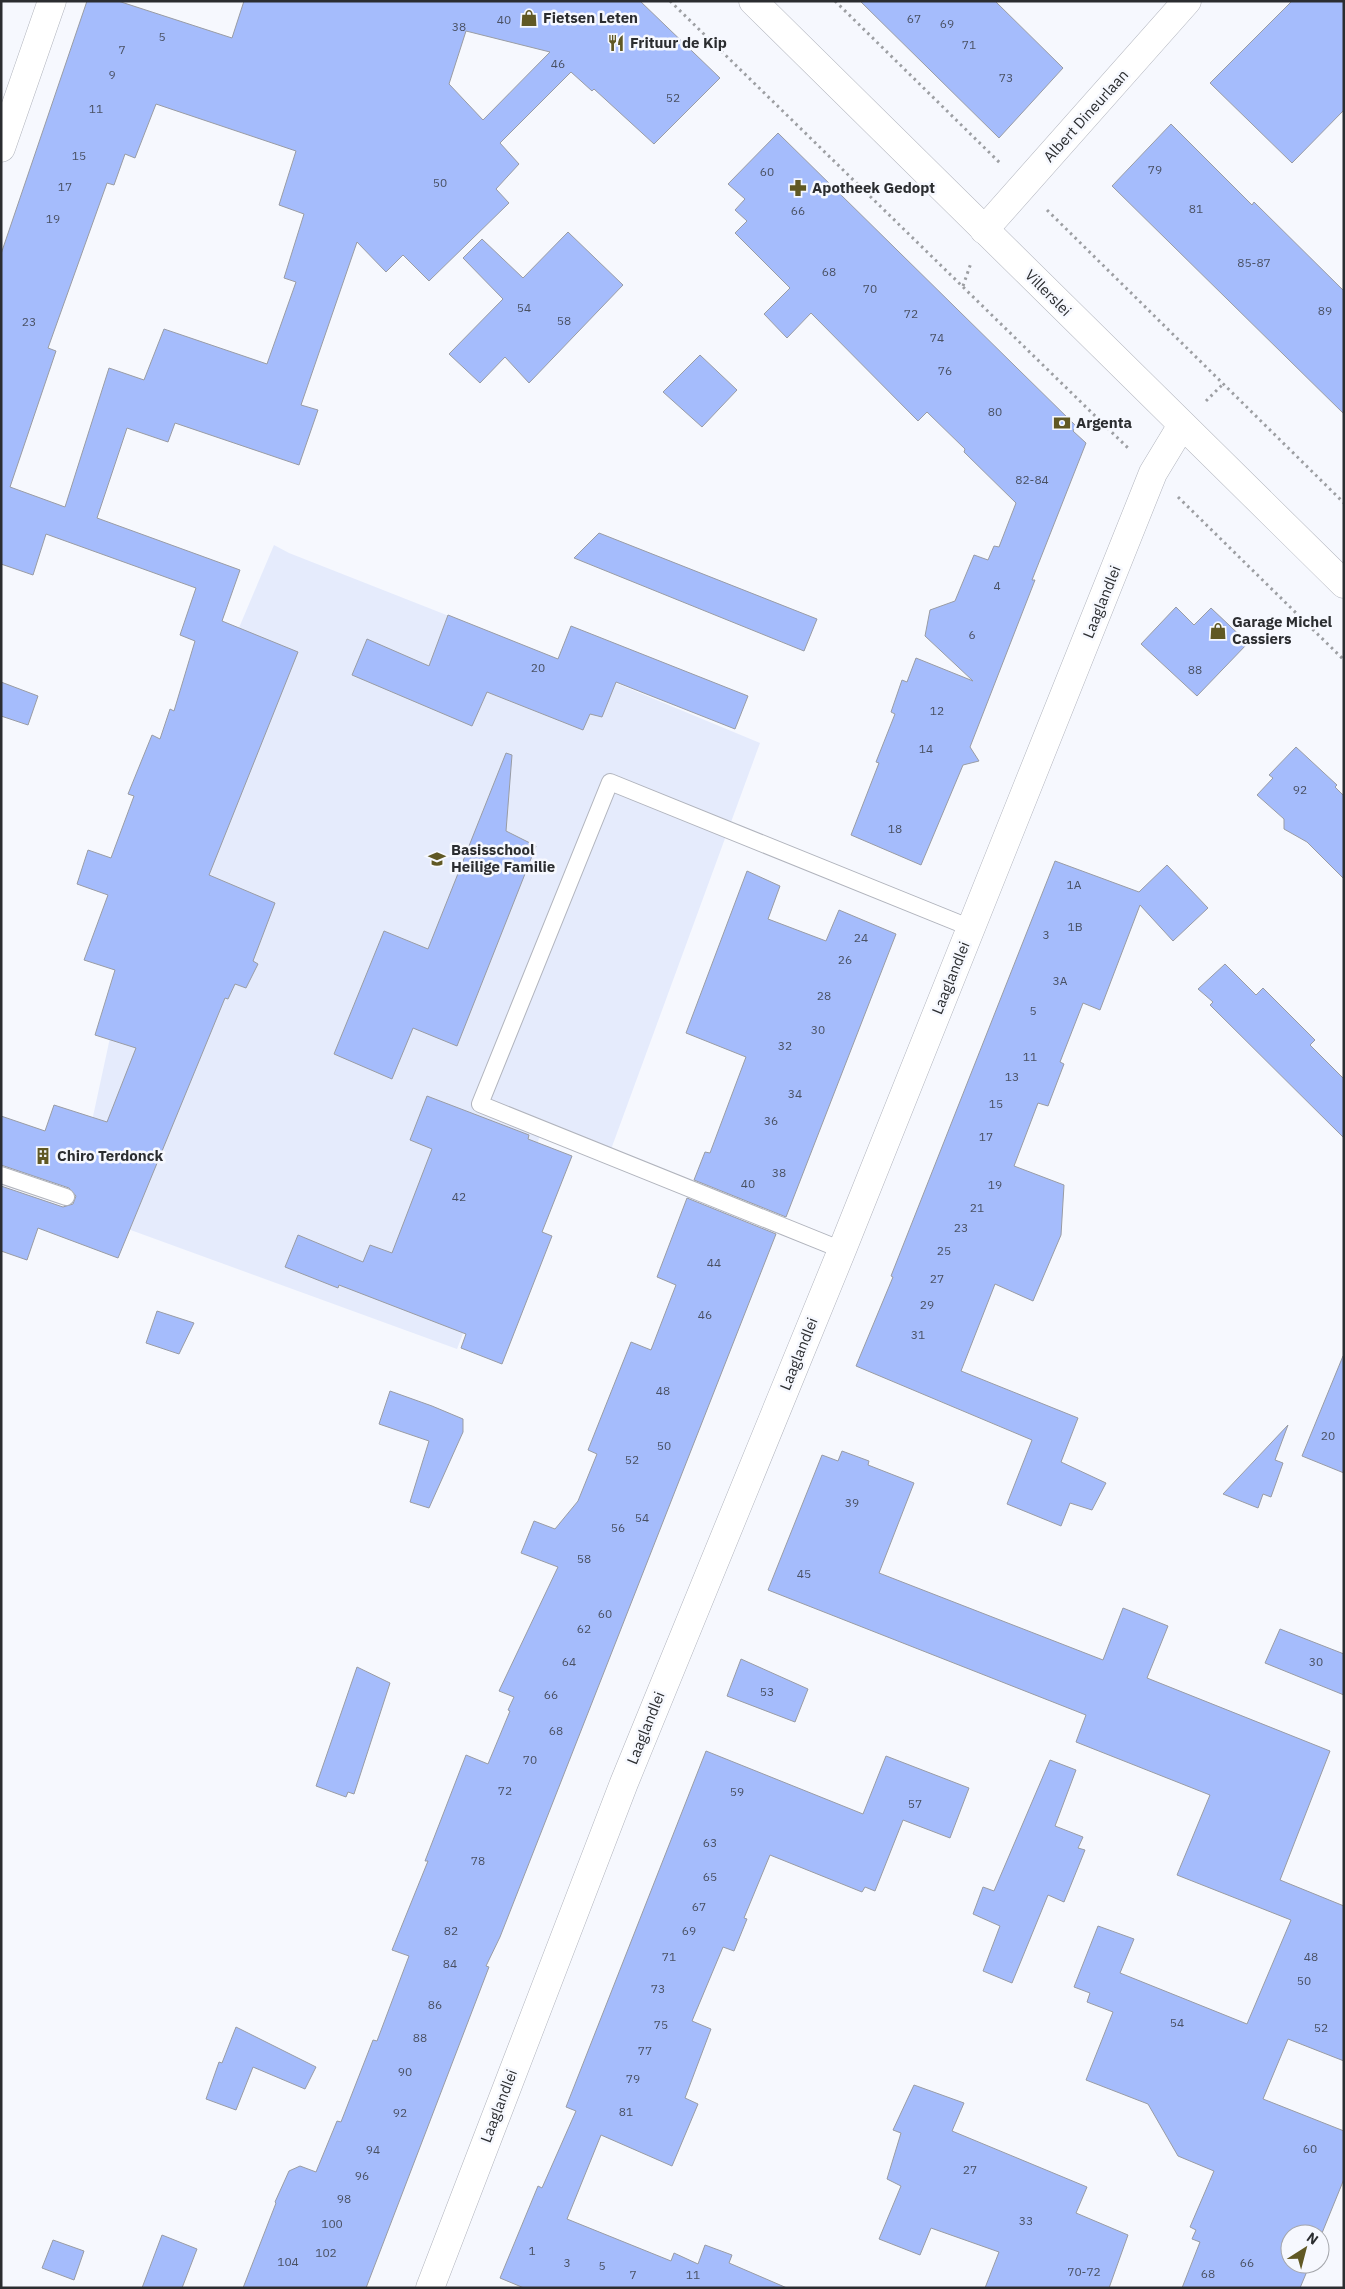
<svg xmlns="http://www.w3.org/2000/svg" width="1345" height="2289" font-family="'IBM Plex Sans',sans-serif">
	<rect width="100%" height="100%" fill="#f6f8fe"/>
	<polygon fill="#e5ebfc" points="274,545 289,553 558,659 760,743 606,1163 540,1136 457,1349 73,1209 124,973 189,746"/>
	<g fill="#a5bcfc" stroke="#999ca4" fill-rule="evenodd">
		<path d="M87,1H118L232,38L244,1H640L720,78L654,144L594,89L592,91L571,72L500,143L519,164L496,189L509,203L429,281L403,255L386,272L357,242L301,405L318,410L299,465L175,423L168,442L127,428L97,518L240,570L222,621L298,652L209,875L275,903L253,961L258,964L246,988L235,984L228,999L225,998L118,1258L38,1228L27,1260L1,1251V1186L63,1207L73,1204L76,1196L69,1188L1,1165V1116L45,1131L54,1105L107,1122L136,1048L95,1035L115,970L84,960L108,895L77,884L88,850L111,858L134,796L128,794L152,735L160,739L170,709L174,711L195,641L180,635L196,588L46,534L33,575L1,564V254ZM466,31L550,52L483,120L449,84ZM156,104L296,151L279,205L304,214L284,278L296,282L267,364L164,329L144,380L109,368L65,507L10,487L56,351L48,348L107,183L114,185L125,154L135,158Z"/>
		<polygon points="860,1 995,1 1063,68 999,138"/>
		<polygon points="1292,1 1344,1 1344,110 1292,163 1210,83"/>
		<polygon points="1171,124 1252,205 1254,202 1344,291 1344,414 1112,186"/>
		<polygon points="778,133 1076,426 1073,431 1086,443 1032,580 1035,580 970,747 979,761 963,765 921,865 851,835 879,763 876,762 895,714 891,712 902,680 907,682 916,658 973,681 925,636 930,610 955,601 974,555 988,560 994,546 999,547 1016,503 964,452 965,449 927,412 918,421 811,313 787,338 764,314 790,288 735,233 747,221 735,210 745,199 728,184"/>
		<polygon points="568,232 623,285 529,383 505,357 480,383 449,354 503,299 463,258 482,239 523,278"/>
		<polygon points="700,355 737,390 702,427 663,392"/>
		<polygon points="599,533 817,619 804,651 574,558"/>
		<polygon points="1176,607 1194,625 1211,608 1248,643 1197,696 1141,644"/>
		<polygon points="448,615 558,659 571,626 748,696 735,729 616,682 602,717 590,714 583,730 487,692 472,726 352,675 367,639 429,666"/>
		<polygon points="1,682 38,696 28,725 1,716"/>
		<polygon points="1296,747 1337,785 1335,787 1344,796 1344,879 1307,842 1284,829 1284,819 1257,795 1273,778 1269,775"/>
		<polygon points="506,753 512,755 506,831 536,846 457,1046 413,1028 392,1079 334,1054 384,931 428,949"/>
		<polygon points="1055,861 1139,892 1167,865 1208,908 1173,941 1140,905 1100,1010 1083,1003 1060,1062 1064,1064 1048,1106 1038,1103 1014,1166 1064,1185 1061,1235 1033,1301 995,1284 961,1371 1078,1418 1061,1462 1106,1483 1092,1510 1070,1503 1061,1526 1007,1504 1032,1440 856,1366 893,1277 891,1276"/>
		<polygon points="747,871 780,886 768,919 826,941 839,910 896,934 786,1217 694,1180 705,1152 710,1153 746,1057 686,1033"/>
		<polygon points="1225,964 1256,995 1263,988 1315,1040 1310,1045 1344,1079 1344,1138 1210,1005 1213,1002 1198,989"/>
		<polygon points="427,1096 529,1135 528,1139 572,1156 542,1232 552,1236 502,1364 461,1348 466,1334 339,1285 338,1288 285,1267 298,1235 363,1262 370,1245 392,1253 432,1149 410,1140"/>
		<polygon points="687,1198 776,1234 500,1937 486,1966 489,1967 366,2288 243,2288 276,2203 275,2202 289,2171 300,2166 316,2172 337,2121 341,2122 373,2040 377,2041 409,1956 392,1950 428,1861 425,1861 466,1755 488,1764 510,1711 508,1710 514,1697 499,1691 558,1567 521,1553 534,1521 555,1529 578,1501 597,1454 588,1450 631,1342 651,1350 676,1285 657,1277"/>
		<polygon points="157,1311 194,1323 179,1354 146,1343"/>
		<polygon points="1343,1356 1344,1357 1344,1473 1302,1456"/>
		<polygon points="390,1391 432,1406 463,1419 463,1432 429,1508 410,1502 429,1441 379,1424"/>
		<polygon points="1288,1425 1275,1460 1283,1463 1271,1497 1263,1494 1258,1508 1223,1494"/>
		<polygon points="842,1451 869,1461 868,1465 914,1483 879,1573 1103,1660 1123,1608 1168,1626 1147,1678 1330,1751 1280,1880 1344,1906 1344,2061 1288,2039 1263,2099 1344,2131 1344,2179 1320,2238 1320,2234 1290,2234 1290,2264 1310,2264 1300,2288 1182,2288 1200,2242 1192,2239 1196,2230 1190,2227 1214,2171 1178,2156 1148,2104 1086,2080 1113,2012 1087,2002 1090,1993 1074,1987 1098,1926 1134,1939 1120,1973 1247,2024 1291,1920 1177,1875 1210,1795 1076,1742 1086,1715 768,1590 822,1455 838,1461"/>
		<polygon points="1280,1629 1344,1654 1344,1695 1265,1663"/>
		<polygon points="741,1659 808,1689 795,1722 727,1696"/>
		<polygon points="357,1667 390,1683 354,1794 348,1792 346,1797 316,1786"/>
		<polygon points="706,1751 863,1814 886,1756 969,1788 950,1838 903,1820 875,1891 865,1887 862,1892 770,1855 744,1918 747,1919 734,1951 723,1947 692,2021 711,2029 685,2098 698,2104 672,2166 601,2135 567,2219 671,2261 674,2253 698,2264 705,2245 732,2255 729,2263 787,2288 524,2288 500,2278 538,2186 542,2188 576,2111 566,2107"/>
		<polygon points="1050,1760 1076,1770 1055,1826 1083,1837 1078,1848 1085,1850 1064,1902 1048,1895 1012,1983 983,1971 1000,1926 973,1914 983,1887 994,1891"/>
		<polygon points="236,2027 316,2067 305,2089 253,2067 236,2110 206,2099 219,2062 222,2063"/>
		<polygon points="914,2085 964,2103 952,2131 1087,2187 1076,2213 1128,2235 1109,2288 985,2288 999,2252 931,2228 920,2255 879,2239 901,2186 887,2179 901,2133 893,2130"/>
		<polygon points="162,2235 197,2249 182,2288 142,2288"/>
		<polygon points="53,2240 84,2251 74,2280 42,2268"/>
	</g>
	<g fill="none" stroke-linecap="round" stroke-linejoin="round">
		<g stroke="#b1b4bd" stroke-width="18">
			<g id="service">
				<polyline points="1,1175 66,1197"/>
				<polyline points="842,1250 480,1104 610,782 971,928"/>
			</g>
		</g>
		<g stroke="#b1b4bd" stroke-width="29">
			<g id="minor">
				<polyline points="1,148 52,1"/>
				<polyline points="984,230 1187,1"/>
				<polyline points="430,2288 624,1783 842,1250 1153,473 1182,425"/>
			</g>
		</g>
		<g stroke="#b1b4bd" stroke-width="29">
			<polyline id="tertiary" points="753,1 1344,584"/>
		</g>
		<g stroke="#9d9fa3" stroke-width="3" stroke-dasharray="2.5 4" stroke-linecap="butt">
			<polyline points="670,1 1129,449"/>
			<polyline points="835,1 1000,163"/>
			<polyline points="1047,210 1344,503"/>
			<polyline points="963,286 971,263"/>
			<polyline points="1206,401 1223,384"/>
			<polyline points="1178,497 1344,660"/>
		</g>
		<use href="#service" stroke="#fff" stroke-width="16"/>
		<use href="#minor" stroke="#fff" stroke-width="28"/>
		<use href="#tertiary" stroke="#fff" stroke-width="28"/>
	</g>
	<defs>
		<g id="shop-bare" transform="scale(1.35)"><path d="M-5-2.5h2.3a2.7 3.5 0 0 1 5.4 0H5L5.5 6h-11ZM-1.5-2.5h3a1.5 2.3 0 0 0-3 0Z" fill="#605824" stroke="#f6f8fe" stroke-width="2.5" paint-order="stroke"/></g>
		<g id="restaurant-bare" transform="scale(1.35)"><path d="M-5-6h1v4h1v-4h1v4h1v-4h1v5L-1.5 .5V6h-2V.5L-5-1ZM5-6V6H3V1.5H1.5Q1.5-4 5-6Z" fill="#605824" stroke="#f6f8fe" stroke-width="2.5" paint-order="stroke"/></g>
		<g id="pharmacy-bare" transform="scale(1.35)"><path d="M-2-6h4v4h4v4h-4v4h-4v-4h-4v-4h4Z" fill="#605824" stroke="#f6f8fe" stroke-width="2.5" paint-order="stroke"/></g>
		<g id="bank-bare" transform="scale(1.35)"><path d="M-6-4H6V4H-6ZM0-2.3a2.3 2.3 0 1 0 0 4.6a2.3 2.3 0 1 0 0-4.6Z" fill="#605824" stroke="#f6f8fe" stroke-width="2.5" paint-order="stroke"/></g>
		<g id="school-bare" transform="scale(1.35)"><path d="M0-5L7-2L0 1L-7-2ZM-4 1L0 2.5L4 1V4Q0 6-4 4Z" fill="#605824" stroke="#f6f8fe" stroke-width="2.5" paint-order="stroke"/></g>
		<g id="building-bare" transform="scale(1.35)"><path d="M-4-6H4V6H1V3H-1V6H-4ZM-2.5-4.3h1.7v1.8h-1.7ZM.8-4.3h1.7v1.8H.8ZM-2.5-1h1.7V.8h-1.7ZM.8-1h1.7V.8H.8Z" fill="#605824" stroke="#f6f8fe" stroke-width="2.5" paint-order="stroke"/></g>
	</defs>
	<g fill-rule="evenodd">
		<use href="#shop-bare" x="529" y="18"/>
		<use href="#restaurant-bare" x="616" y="43"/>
		<use href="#pharmacy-bare" x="798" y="188"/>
		<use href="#bank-bare" x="1062" y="423"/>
		<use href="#shop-bare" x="1218" y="631"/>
		<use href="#school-bare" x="437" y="859"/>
		<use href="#building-bare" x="43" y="1156"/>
	</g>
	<g text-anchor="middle" stroke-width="5" stroke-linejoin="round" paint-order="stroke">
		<g font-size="12" fill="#4a5163">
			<text x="914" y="23">67</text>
			<text x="504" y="24">40</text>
			<text x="947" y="28">69</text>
			<text x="459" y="31">38</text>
			<text x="162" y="41">5</text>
			<text x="969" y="49">71</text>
			<text x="122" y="54">7</text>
			<text x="558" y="68">46</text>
			<text x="112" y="79">9</text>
			<text x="1006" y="82">73</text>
			<text x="673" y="102">52</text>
			<text x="96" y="113">11</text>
			<text x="79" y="160">15</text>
			<text x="1155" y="174">79</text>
			<text x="767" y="176">60</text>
			<text x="440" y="187">50</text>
			<text x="65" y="191">17</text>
			<text x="1196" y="213">81</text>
			<text x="798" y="215">66</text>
			<text x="53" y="223">19</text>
			<text x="1254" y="267">85-87</text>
			<text x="829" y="276">68</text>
			<text x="870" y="293">70</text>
			<text x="524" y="312">54</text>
			<text x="1325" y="315">89</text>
			<text x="911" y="318">72</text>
			<text x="564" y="325">58</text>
			<text x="29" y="326">23</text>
			<text x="937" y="342">74</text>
			<text x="945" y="375">76</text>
			<text x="995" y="416">80</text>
			<text x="1032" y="484">82-84</text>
			<text x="997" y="590">4</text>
			<text x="972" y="639">6</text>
			<text x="538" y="672">20</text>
			<text x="1195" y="674">88</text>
			<text x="937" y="715">12</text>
			<text x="926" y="753">14</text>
			<text x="1300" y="794">92</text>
			<text x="895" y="833">18</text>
			<text x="1074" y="889">1A</text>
			<text x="1075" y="931">1B</text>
			<text x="1046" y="939">3</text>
			<text x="861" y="942">24</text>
			<text x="845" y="964">26</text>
			<text x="1060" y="985">3A</text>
			<text x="824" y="1000">28</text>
			<text x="1033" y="1015">5</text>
			<text x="818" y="1034">30</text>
			<text x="785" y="1050">32</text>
			<text x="1030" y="1061">11</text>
			<text x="1012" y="1081">13</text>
			<text x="795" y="1098">34</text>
			<text x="996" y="1108">15</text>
			<text x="771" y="1125">36</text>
			<text x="986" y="1141">17</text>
			<text x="779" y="1177">38</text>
			<text x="748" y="1188">40</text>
			<text x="995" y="1189">19</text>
			<text x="459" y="1201">42</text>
			<text x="977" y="1212">21</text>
			<text x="961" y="1232">23</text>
			<text x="944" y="1255">25</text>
			<text x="714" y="1267">44</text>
			<text x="937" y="1283">27</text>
			<text x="927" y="1309">29</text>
			<text x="705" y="1319">46</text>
			<text x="918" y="1339">31</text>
			<text x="663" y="1395">48</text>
			<text x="1328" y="1440">20</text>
			<text x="664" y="1450">50</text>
			<text x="632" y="1464">52</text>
			<text x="852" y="1507">39</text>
			<text x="642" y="1522">54</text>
			<text x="618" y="1532">56</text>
			<text x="584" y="1563">58</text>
			<text x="804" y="1578">45</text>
			<text x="605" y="1618">60</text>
			<text x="584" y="1633">62</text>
			<text x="569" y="1666">64</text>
			<text x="1316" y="1666">30</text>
			<text x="767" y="1696">53</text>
			<text x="551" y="1699">66</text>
			<text x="556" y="1735">68</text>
			<text x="530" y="1764">70</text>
			<text x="505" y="1795">72</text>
			<text x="737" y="1796">59</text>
			<text x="915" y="1808">57</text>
			<text x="710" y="1847">63</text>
			<text x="478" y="1865">78</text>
			<text x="710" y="1881">65</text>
			<text x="699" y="1911">67</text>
			<text x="451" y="1935">82</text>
			<text x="689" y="1935">69</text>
			<text x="669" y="1961">71</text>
			<text x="1311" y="1961">48</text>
			<text x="450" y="1968">84</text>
			<text x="1304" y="1985">50</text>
			<text x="658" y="1993">73</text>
			<text x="435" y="2009">86</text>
			<text x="1177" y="2027">54</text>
			<text x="661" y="2029">75</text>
			<text x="1321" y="2032">52</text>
			<text x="420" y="2042">88</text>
			<text x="645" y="2055">77</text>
			<text x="405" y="2076">90</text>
			<text x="633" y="2083">79</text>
			<text x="626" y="2116">81</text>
			<text x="400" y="2117">92</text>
			<text x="1310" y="2153">60</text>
			<text x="373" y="2154">94</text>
			<text x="970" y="2174">27</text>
			<text x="362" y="2180">96</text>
			<text x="344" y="2203">98</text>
			<text x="1026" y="2225">33</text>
			<text x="332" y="2228">100</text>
			<text x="532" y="2255">1</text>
			<text x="326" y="2257">102</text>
			<text x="288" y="2266">104</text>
			<text x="567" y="2267">3</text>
			<text x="1247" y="2267">66</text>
			<text x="602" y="2270">5</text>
			<text x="1084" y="2276">70-72</text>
			<text x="1208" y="2278">68</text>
			<text x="633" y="2279">7</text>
			<text x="693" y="2279">11</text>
		</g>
		<g font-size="15" font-weight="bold" fill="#2b2d30" stroke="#f6f8fe" text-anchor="start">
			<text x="543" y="23">Fietsen Leten</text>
			<text x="630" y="48">Frituur de Kip</text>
			<text x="812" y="193">Apotheek Gedopt</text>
			<text x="1076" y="428">Argenta</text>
			<text x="1232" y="627">Garage Michel<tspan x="1232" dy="17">Cassiers</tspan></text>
			<text x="451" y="855">Basisschool<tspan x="451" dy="17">Heilige Familie</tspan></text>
			<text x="57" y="1161">Chiro Terdonck</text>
		</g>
		<g font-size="15" fill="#2b2d30" stroke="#f6f8fe">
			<text transform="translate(1086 116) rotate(-48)" y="5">Albert Dineurlaan</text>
			<text transform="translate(1048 293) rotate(45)" y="5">Villerslei</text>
			<text transform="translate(1102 602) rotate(-68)" y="5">Laaglandlei</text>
			<text transform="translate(951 978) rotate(-68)" y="5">Laaglandlei</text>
			<text transform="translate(799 1354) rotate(-68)" y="5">Laaglandlei</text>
			<text transform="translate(646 1728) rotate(-68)" y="5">Laaglandlei</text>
			<text transform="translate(499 2106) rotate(-69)" y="5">Laaglandlei</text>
		</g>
	</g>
	<rect width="1345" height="2289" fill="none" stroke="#2b2d30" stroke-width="5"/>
	<g transform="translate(1305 2249) rotate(36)"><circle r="24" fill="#f6f8fe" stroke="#a5a7ac"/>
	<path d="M0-4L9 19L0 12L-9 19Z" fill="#605824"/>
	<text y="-8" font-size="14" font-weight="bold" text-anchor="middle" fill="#2b2d30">N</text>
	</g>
</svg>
